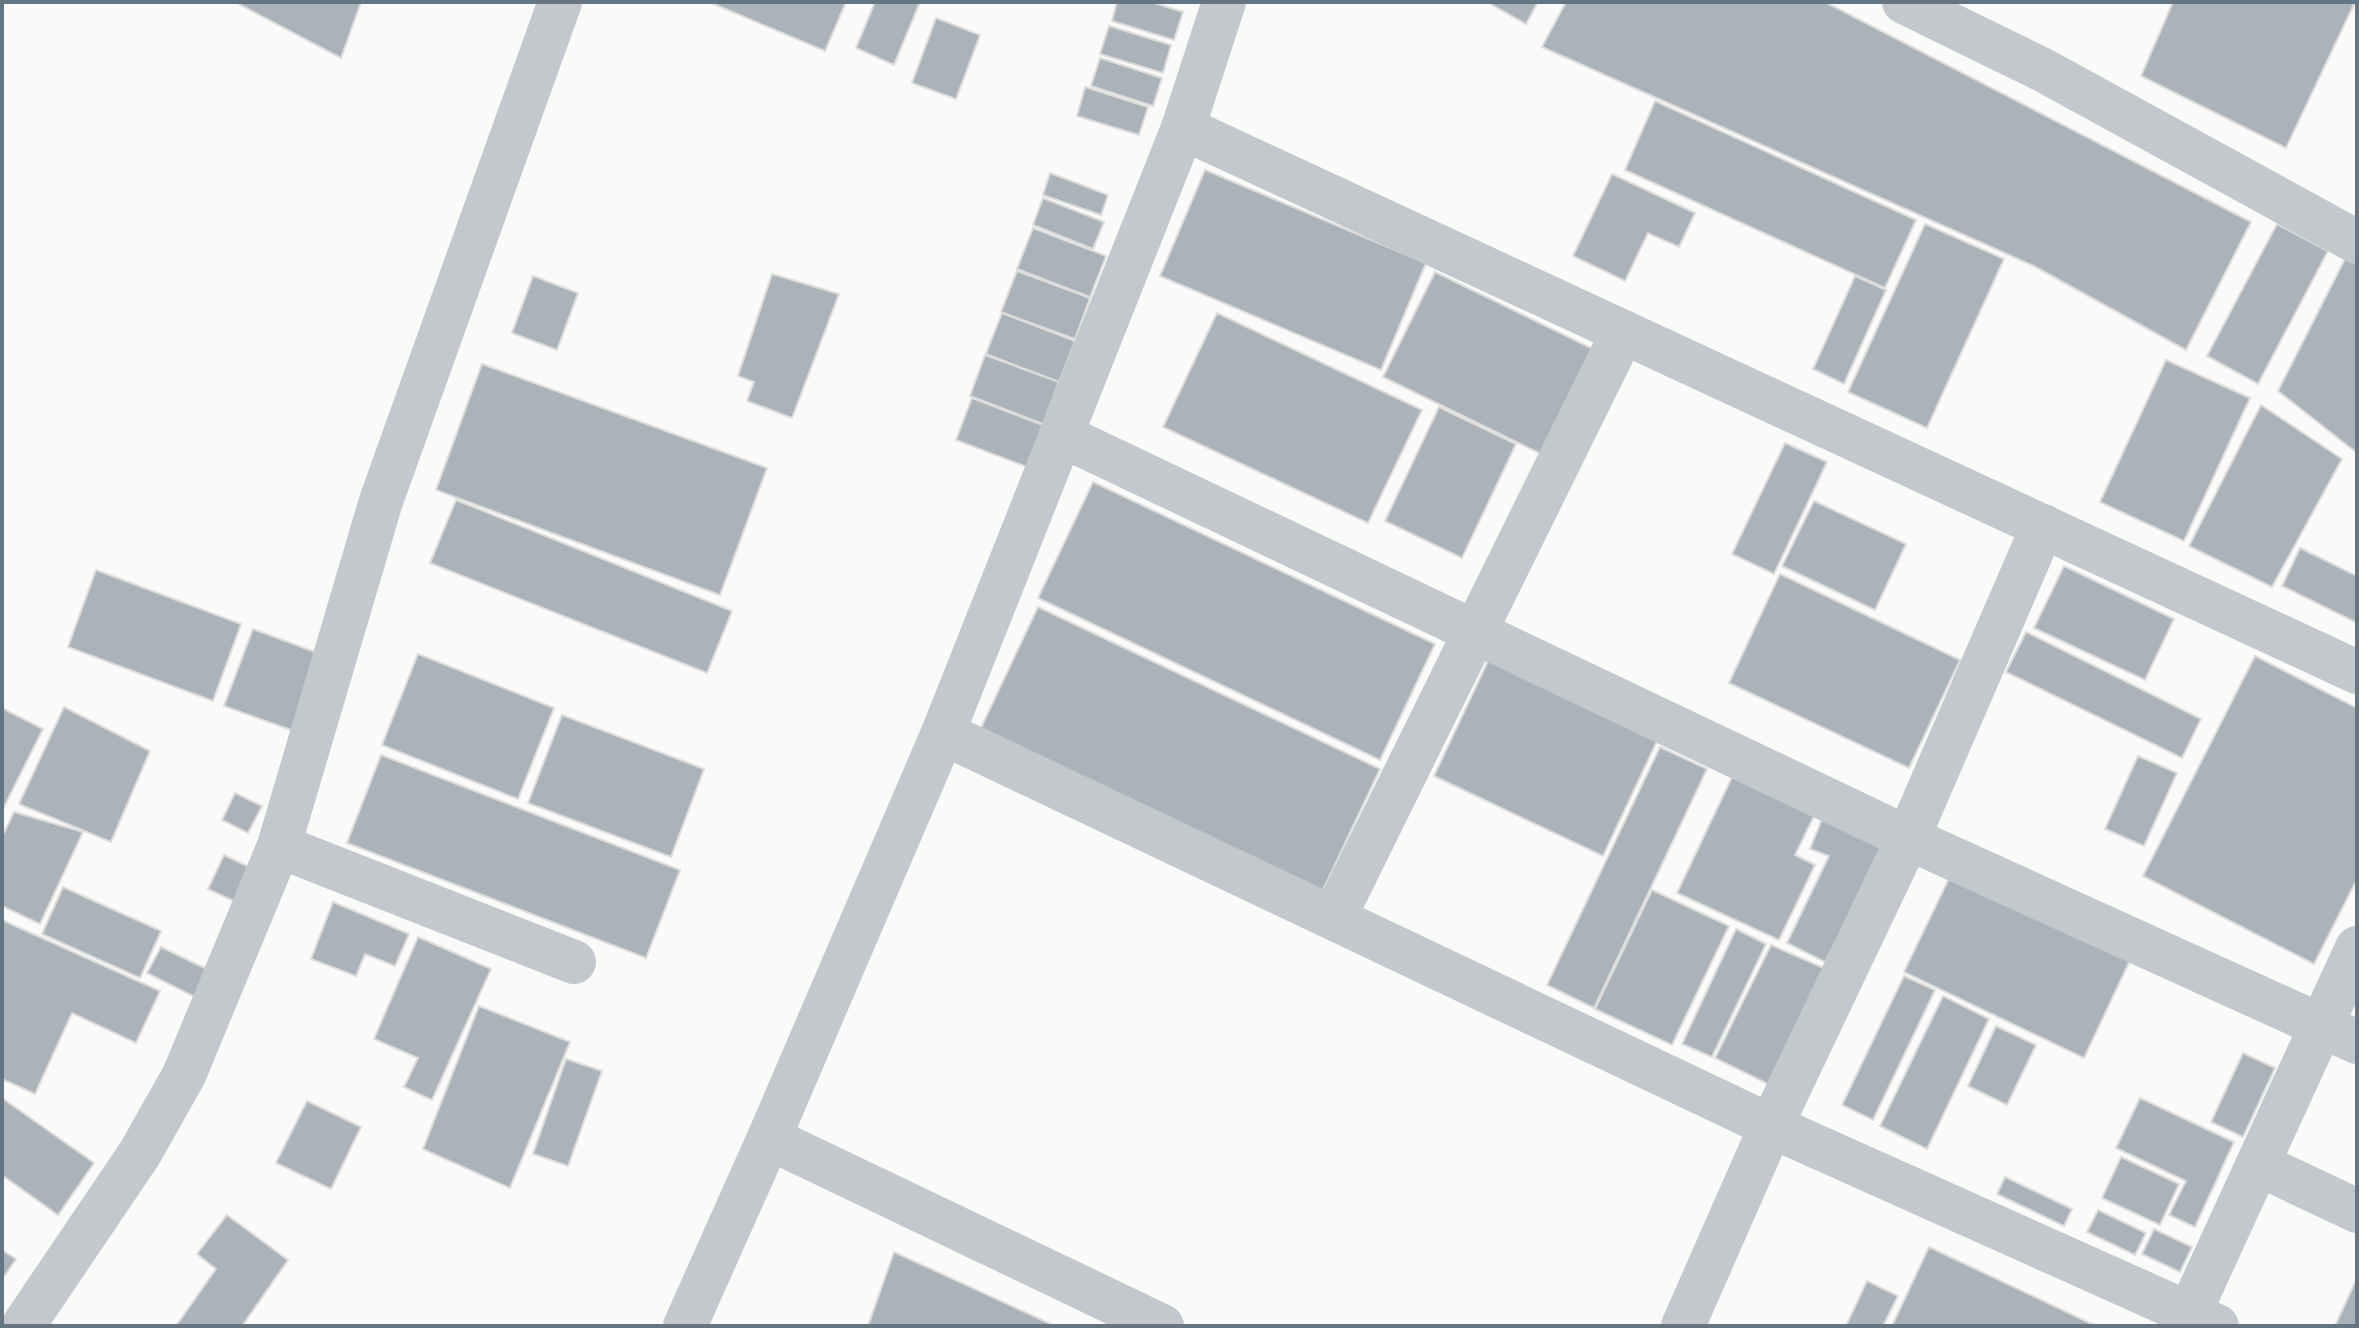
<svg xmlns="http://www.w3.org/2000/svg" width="2359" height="1328" font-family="Montserrat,sans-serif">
	<rect width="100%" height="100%" fill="#fafaf8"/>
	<g fill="#aab3b9" stroke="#dcdcda" stroke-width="2">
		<polygon points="235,2 361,2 341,58"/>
		<polygon points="709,2 846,2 825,51"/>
		<polygon points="875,2 920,2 894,65 856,48"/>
		<polygon points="1117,2 1151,2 1183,12 1174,40 1112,21"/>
		<polygon points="1487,2 1538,2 1526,24"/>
		<polygon points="1566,2 1825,2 2251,222 2186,350 2034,266 1542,47"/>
		<polygon points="2173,2 2355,2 2286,148 2141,76"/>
		<polygon points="936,18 980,35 956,99 912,83"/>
		<polygon points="1109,26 1171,45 1163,73 1100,54"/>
		<polygon points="1100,58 1162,78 1153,106 1091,86"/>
		<polygon points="1085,87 1148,107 1139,135 1077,116"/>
		<polygon points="1655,101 1916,220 1885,288 1625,170"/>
		<polygon points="1205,170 1426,263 1381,370 1160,276"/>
		<polygon points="1050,173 1108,195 1101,215 1043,195"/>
		<polygon points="1612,174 1695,213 1679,247 1648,233 1625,281 1573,256"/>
		<polygon points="1043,198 1104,222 1093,249 1033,225"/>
		<polygon points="1925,224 2004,259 1927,428 1848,392"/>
		<polygon points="2277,224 2328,251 2258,384 2207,356"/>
		<polygon points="1033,228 1106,256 1090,297 1017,269"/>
		<polygon points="2348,253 2357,257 2357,453 2278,391"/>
		<polygon points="1017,271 1090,298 1075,339 1001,312"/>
		<polygon points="1435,272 1593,349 1541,454 1383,377"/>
		<polygon points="772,274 839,294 792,418 747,401 754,382 738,376"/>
		<polygon points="533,276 578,293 557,350 512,333"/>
		<polygon points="1855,276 1886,290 1844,384 1813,369"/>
		<polygon points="1002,313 1075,341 1059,382 986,354"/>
		<polygon points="1217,313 1422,410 1368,523 1163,427"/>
		<polygon points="985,355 1059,382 1043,424 970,396"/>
		<polygon points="2166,360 2250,398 2184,541 2100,502"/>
		<polygon points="482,364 767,468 720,595 436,490"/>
		<polygon points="972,398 1045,426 1030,468 956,440"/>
		<polygon points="2261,405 2342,459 2272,587 2189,546"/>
		<polygon points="1439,407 1516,444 1462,558 1385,521"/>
		<polygon points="1785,443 1827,462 1774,574 1732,554"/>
		<polygon points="1093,482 1435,644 1380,760 1038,598"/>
		<polygon points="456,500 732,611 707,673 430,563"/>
		<polygon points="1814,501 1906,544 1875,610 1782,566"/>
		<polygon points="2300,548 2357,576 2357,623 2282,586"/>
		<polygon points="2064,566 2174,619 2145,680 2034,628"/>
		<polygon points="96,570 241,624 213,701 68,647"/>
		<polygon points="1780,574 1960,660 1909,768 1729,683"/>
		<polygon points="1038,607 1380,769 1322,892 980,730"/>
		<polygon points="253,629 323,655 294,731 224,706"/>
		<polygon points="2026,632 2201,719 2182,758 2006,672"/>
		<polygon points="418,654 554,708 518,799 382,745"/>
		<polygon points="2255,656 2357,708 2357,879 2314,964 2143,876"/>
		<polygon points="1489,659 1658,739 1603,856 1434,776"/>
		<polygon points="64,707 150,751 111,842 19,804"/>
		<polygon points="2,708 43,729 2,811"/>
		<polygon points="562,715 704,769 671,857 528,803"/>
		<polygon points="1660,747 1707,769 1594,1008 1547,985"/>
		<polygon points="381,755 680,870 646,958 347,843"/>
		<polygon points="2138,756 2177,773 2144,846 2105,829"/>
		<polygon points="1733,775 1815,814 1795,855 1815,865 1779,940 1677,893"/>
		<polygon points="235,793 262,806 248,833 222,820"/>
		<polygon points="14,812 83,832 40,924 2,906 2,837"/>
		<polygon points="1822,819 1886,847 1825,962 1787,943 1829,856 1810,849"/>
		<polygon points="224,855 255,870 240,904 208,889"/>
		<polygon points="1954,868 2133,954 2084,1058 1904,972"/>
		<polygon points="63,887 161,931 140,978 42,934"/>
		<polygon points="1652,890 1729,926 1672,1045 1595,1009"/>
		<polygon points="333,902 409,934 395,966 365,954 356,976 311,959"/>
		<polygon points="2,920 160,991 136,1043 72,1013 35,1094 2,1079"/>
		<polygon points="1736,929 1766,944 1712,1057 1682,1044"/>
		<polygon points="418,937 491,969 432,1100 404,1087 418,1058 374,1039"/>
		<polygon points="1771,945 1826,969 1770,1085 1715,1058"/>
		<polygon points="161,947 221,976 207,1003 147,973"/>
		<polygon points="1904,976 1935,990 1873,1120 1842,1105"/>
		<polygon points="1943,996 1989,1019 1927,1149 1880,1126"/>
		<polygon points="479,1006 570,1042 510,1188 423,1149"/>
		<polygon points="1996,1026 2036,1045 2007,1105 1968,1086"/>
		<polygon points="2243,1053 2275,1068 2243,1137 2211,1122"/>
		<polygon points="566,1059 602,1071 568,1166 533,1154"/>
		<polygon points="2,1098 94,1163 58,1215 2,1175"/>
		<polygon points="2140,1098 2234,1142 2195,1227 2169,1215 2186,1181 2116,1148"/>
		<polygon points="307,1101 361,1127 331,1189 276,1163"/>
		<polygon points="2121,1157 2179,1184 2160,1225 2102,1198"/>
		<polygon points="2005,1177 2072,1209 2064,1226 1997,1194"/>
		<polygon points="2098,1210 2146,1233 2135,1255 2087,1232"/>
		<polygon points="227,1215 288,1260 242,1326 176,1326 216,1269 197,1254"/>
		<polygon points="2154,1229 2192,1247 2180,1272 2142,1254"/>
		<polygon points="1929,1247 2096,1326 1892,1326"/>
		<polygon points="2,1250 16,1259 3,1278 2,1277"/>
		<polygon points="894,1252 1055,1326 868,1326"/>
		<polygon points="2357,1278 2357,1326 2335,1326"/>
		<polygon points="1867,1281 1898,1296 1883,1326 1846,1326"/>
	</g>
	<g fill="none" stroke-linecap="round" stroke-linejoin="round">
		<g stroke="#c3c8cc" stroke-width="44">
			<polyline points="1904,2 2043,70 2357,242"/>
			<polyline points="1183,128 2357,672"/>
			<polyline points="1061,435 1908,838 2357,1042"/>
			<polyline points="943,733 1771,1126 2217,1326"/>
			<polyline points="279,846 574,962"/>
			<polyline points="1334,918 1623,332"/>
			<polyline points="769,1138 1162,1326"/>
			<polyline points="2258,1164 2357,1211"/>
			<polyline points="2189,1314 2357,948"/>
			<polyline points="23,1326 140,1153 184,1075 279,846 381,501 560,2"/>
			<polyline points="685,1326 769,1138 943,733 1183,128 1224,2"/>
			<polyline points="1683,1326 1771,1126 1908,838 2043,526"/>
		</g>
	</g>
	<rect width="2359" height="1328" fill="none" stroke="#657683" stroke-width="8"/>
</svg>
